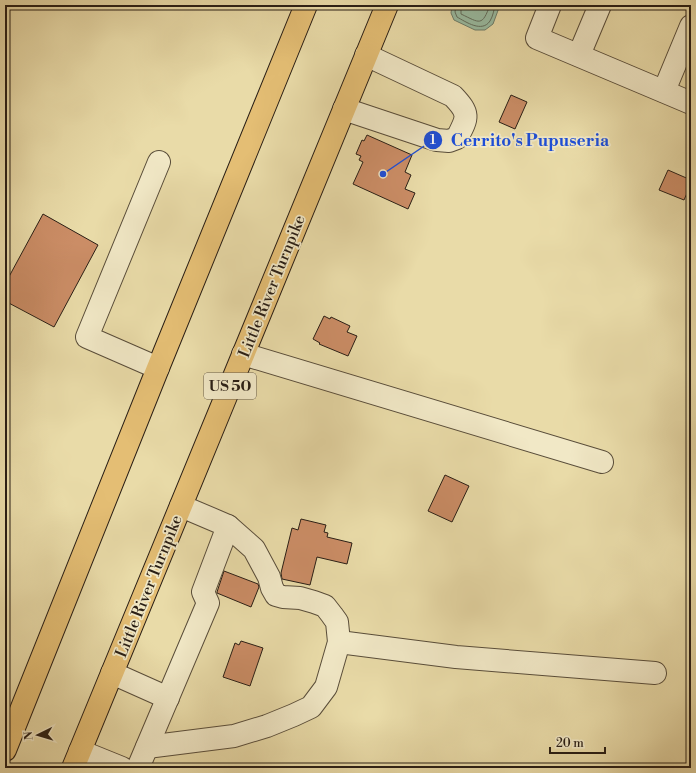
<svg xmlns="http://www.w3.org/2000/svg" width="696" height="773" font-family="'Libre Bodoni',serif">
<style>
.water{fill:#99bca2;stroke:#6c7d6a}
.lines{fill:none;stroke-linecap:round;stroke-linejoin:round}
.shore{stroke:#616d5c;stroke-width:1}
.building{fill:#cb8d66;stroke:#291e15}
.minor-casing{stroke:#594d3a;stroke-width:24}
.highway-casing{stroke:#291e15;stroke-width:24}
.minor{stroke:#f1e8c6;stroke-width:22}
.highway{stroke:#e4be74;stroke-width:22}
.labels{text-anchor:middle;stroke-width:3.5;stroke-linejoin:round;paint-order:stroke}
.shield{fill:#f1e8c6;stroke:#655b4a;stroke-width:1}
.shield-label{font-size:15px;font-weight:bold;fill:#291e15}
.street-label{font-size:16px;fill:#291e15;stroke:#f1e8c6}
.leader{fill:none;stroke:#1d4ed8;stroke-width:1.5}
.callout-dot{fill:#1d4ed8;stroke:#f1e8c6;stroke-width:1.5}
.mark-label{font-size:12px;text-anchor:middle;font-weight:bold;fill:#fff}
.callout-label{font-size:17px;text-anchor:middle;font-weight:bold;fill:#1d4ed8;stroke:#f1e8c6;stroke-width:3.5;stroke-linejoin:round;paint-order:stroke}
</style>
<rect width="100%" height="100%" fill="#e9dba8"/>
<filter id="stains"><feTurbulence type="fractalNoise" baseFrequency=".005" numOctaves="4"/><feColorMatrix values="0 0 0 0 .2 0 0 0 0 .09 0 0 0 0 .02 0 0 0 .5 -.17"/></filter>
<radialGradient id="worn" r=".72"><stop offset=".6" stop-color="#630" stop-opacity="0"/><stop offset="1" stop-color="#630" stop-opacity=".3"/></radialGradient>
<!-- water -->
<path class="water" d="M 452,5 L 500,5 L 493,24 L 485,30 L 475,30 L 454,20 L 451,13 Z"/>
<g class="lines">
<!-- shore -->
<g class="shore">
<path d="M 456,5 L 455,12 L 457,17 C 466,22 482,33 490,21 C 493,16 494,10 495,5"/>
<path d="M 461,5 L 461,14 C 480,23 482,27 490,5"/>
</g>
</g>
<!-- building -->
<g class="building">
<path d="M 511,95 L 527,102 L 515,129 L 499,122 Z"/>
<path d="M 367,135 L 412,155 L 405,172 L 411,175 L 405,189 L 415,193 L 408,209 L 353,184 L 363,162 L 359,160 L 361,156 L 356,154 L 362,140 L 364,141 Z"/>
<path d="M 668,170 L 691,180 L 691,184 L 684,200 L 659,190 Z"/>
<path d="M 43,214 L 98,245 L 54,327 L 5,301 L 5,284 Z"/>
<path d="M 324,316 L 330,319 L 331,317 L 350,326 L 347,332 L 357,336 L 348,356 L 319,344 L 320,343 L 313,339 Z"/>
<path d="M 445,475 L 469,486 L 452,522 L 428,511 Z"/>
<path d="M 301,519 L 326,525 L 324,532 L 328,533 L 327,537 L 352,543 L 347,564 L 317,557 L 310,585 L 282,579 L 281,573 L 292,528 L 298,530 Z"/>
<path d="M 224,571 L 258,584 L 259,587 L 251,607 L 217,593 L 217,592 Z"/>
<path d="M 241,641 L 263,648 L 250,686 L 223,677 L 235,643 L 239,645 Z"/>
</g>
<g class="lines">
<defs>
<g id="minor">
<path d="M 550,5 L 537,38 L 691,103"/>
<path d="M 579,55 L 600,5"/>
<path d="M 664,91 L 691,26"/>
<path d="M 344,109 L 437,140 L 449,141 L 457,138 C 468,117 470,114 453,96 L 366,55"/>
<path d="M 243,354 L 602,462"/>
<path d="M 158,368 L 87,337 L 159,162"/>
<path d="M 339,642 L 456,657 L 655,673"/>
<path d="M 112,673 L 168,698"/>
<path d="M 147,747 L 234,736 L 267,726 L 294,715 L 311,707 L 326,687 L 339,642 L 337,622 L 332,615 L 325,606 L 314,602 L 300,598 L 283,597 L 276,595 L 272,588 L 269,577 L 254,549 L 228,526"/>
<path d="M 80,751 L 122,768"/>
<path d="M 138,768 L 208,603 L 203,592 L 228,526 L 181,506"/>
</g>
<g id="highway">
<path d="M 5,750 L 158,368 L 306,5"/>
<path d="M 73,768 L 387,5"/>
</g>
</defs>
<!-- minor casing -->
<use href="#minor" class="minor-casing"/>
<!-- highway casing -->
<use href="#highway" class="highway-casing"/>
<!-- minor -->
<use href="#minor" class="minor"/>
<!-- highway -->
<use href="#highway" class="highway"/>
</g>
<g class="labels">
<!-- shield labels -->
<rect class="shield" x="204" y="373" width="52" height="26" rx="3"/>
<g class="shield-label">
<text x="230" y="391">US 50</text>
</g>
<!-- street labels -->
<g class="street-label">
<text transform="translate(271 286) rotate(-68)" y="6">Little River Turnpike</text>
<text transform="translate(148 586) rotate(-68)" y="6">Little River Turnpike</text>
</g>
</g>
<!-- callouts -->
<path class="leader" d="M383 174L433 140"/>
<g class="callout-dot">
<circle cx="383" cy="174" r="4"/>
<circle cx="433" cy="140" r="10"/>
</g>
<g class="mark-label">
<text x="433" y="144">1</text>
</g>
<g class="callout-label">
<text x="530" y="146">Cerrito's Pupuseria</text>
</g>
<!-- margin -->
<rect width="696" height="773" fill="none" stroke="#e9dba8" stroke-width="20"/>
<rect x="6" y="6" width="684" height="761" fill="none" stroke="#291e15" stroke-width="2"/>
<rect x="10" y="10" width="676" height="753" fill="none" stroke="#291e15"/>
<!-- north arrow -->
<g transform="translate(38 735) rotate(265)" stroke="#f1e8c6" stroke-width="3" paint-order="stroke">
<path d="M0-3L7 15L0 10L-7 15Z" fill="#291e15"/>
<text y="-6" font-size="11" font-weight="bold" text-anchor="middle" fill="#291e15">N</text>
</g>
<!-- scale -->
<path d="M550 747v6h55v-6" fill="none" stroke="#291e15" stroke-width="2"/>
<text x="556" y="747" font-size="12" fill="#291e15" stroke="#f1e8c6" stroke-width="3" paint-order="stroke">20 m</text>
<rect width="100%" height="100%" filter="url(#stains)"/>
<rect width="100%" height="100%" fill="url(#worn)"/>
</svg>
